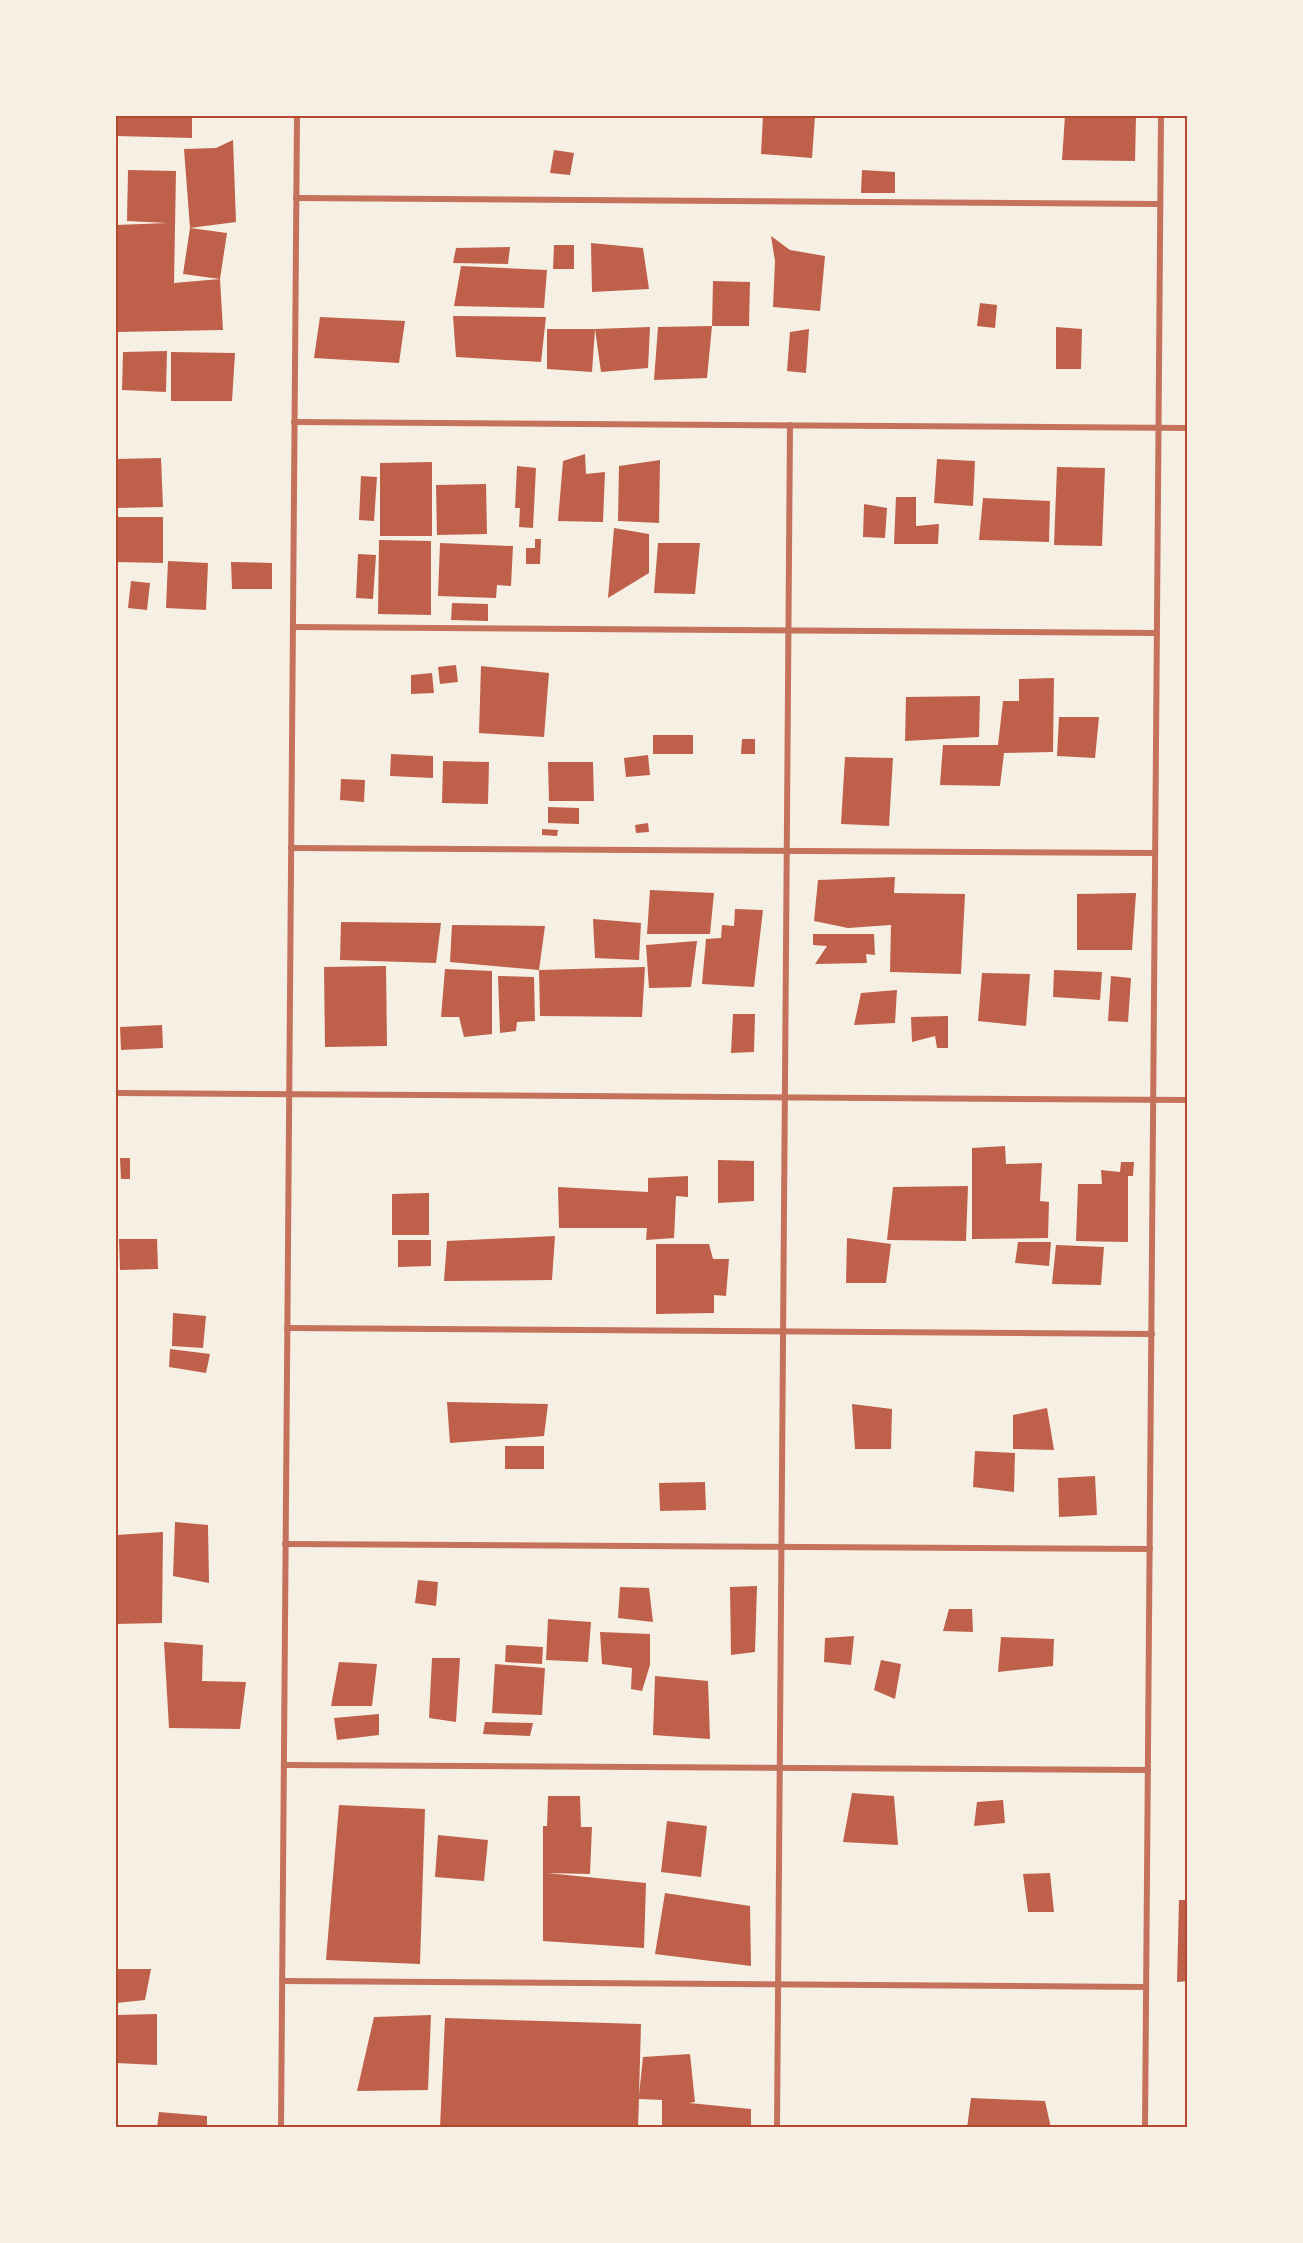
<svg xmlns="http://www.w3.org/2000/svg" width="1303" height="2243" font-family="Spectral,serif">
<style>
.building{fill:#bf614a}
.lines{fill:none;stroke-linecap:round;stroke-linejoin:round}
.minor{stroke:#c5725c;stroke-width:6}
.neatline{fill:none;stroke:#b5482f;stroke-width:2}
</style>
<rect width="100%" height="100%" fill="#f6efe4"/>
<!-- building -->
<g class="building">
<path d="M 116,116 L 192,116 L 192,138 L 116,136 Z"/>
<path d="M 763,116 L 815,116 L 812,158 L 761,154 Z"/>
<path d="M 1065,116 L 1136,117 L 1135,161 L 1062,160 Z"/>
<path d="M 233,140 L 236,222 L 190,228 L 227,233 L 220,279 L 183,274 L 190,228 L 184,149 L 216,148 Z"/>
<path d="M 554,150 L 574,153 L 570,175 L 550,173 Z"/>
<path d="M 128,170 L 176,171 L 174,283 L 220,279 L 223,330 L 116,332 L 116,225 L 167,223 L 127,221 Z"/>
<path d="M 862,170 L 895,172 L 895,193 L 861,193 Z"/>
<path d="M 771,236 L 790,250 L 825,256 L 820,311 L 773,307 L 775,261 Z"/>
<path d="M 591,243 L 643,248 L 649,289 L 592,292 Z"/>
<path d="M 554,245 L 574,245 L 574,269 L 553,269 Z"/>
<path d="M 510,247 L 508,264 L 453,263 L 456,248 Z"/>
<path d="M 461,266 L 547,270 L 544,308 L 454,306 Z"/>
<path d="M 713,281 L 750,282 L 749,326 L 712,326 L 707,378 L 654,380 L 658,327 L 712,326 Z"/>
<path d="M 980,303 L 997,305 L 995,328 L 977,326 Z"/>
<path d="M 453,316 L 546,317 L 541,362 L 456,357 Z"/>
<path d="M 320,317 L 405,321 L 399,363 L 314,358 Z"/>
<path d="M 650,327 L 648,368 L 601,372 L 595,329 Z"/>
<path d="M 1056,327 L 1082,329 L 1081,369 L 1056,369 Z"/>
<path d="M 547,329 L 595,329 L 592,372 L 547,369 Z"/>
<path d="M 809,329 L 806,373 L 787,371 L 790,332 Z"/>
<path d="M 167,351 L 166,392 L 122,390 L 123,352 Z"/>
<path d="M 171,352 L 235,353 L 232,401 L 171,401 Z"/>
<path d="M 585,454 L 586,474 L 605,472 L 603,522 L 558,521 L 563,461 Z"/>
<path d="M 161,458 L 163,507 L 116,508 L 116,459 Z"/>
<path d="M 937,459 L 975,461 L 973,506 L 934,503 Z"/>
<path d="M 660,460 L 659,523 L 618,521 L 619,466 Z"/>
<path d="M 432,462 L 432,536 L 380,536 L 380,463 Z"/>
<path d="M 517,466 L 536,468 L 533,528 L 519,527 L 520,508 L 515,508 Z"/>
<path d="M 1057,467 L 1105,468 L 1102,546 L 1054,545 Z"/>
<path d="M 361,476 L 377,477 L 374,521 L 359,520 Z"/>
<path d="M 486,484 L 487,534 L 437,535 L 436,485 Z"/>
<path d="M 896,497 L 916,497 L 916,526 L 939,524 L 938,544 L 894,544 Z"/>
<path d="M 983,498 L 1050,501 L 1049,542 L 979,540 Z"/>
<path d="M 864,504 L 887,508 L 885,538 L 863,537 Z"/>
<path d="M 116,517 L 163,517 L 163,563 L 116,562 Z"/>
<path d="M 614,528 L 649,534 L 649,573 L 608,598 Z"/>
<path d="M 535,539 L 541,539 L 540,564 L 526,564 L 526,548 L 535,548 Z"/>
<path d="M 379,540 L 431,541 L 431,615 L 378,614 Z"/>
<path d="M 440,543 L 513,546 L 511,586 L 497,585 L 496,598 L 438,596 Z"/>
<path d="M 658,543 L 700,543 L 695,594 L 654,593 Z"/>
<path d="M 358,554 L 376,555 L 373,599 L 356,598 Z"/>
<path d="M 168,561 L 208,563 L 206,610 L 166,608 Z"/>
<path d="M 231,562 L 272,563 L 272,589 L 232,589 Z"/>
<path d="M 131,581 L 150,583 L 147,610 L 128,608 Z"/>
<path d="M 452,603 L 488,604 L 488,621 L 451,620 Z"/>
<path d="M 456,665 L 458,682 L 440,684 L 438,667 Z"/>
<path d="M 481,666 L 549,673 L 544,737 L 479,733 Z"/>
<path d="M 432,673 L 434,693 L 411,694 L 411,675 Z"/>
<path d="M 1054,678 L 1053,752 L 1004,753 L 1000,786 L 940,785 L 943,745 L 998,745 L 1003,701 L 1019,701 L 1019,679 Z"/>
<path d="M 980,696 L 979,737 L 905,741 L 906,697 Z"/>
<path d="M 1059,717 L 1099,717 L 1095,758 L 1057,756 Z"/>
<rect x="653" y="735" width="40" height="19"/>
<path d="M 742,739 L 755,739 L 755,754 L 741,754 Z"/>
<path d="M 391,754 L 433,756 L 433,778 L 390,776 Z"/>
<path d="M 648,755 L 650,775 L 626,777 L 624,758 Z"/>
<path d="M 845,757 L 893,758 L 889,826 L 841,824 Z"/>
<path d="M 443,761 L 489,762 L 488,804 L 442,803 Z"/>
<path d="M 548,762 L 593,762 L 594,801 L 549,801 Z"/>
<path d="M 341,779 L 365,780 L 364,802 L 340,800 Z"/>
<path d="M 548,807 L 579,808 L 579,824 L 548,823 Z"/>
<path d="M 648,823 L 649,832 L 636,833 L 635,825 Z"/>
<path d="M 542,829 L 558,830 L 557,836 L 542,835 Z"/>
<path d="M 895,877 L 894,893 L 965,894 L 961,974 L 890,972 L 891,925 L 848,928 L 814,921 L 818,880 Z"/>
<path d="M 650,890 L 714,893 L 710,934 L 647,934 Z"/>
<path d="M 1136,893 L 1132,950 L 1077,950 L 1077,894 Z"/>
<path d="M 735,909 L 763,910 L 754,987 L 702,984 L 706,939 L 721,938 L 722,925 L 734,926 Z"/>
<path d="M 593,919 L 641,923 L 639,960 L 595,958 Z"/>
<path d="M 341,922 L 441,923 L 436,963 L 340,960 Z"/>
<path d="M 452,925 L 545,926 L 539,970 L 450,962 Z"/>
<path d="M 813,934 L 874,934 L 875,955 L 866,954 L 867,963 L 815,964 L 827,946 L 813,945 Z"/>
<path d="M 697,941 L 691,987 L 649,988 L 646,945 Z"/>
<path d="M 386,966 L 387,1046 L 325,1047 L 324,967 Z"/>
<path d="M 645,967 L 642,1017 L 540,1016 L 539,970 Z"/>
<path d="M 445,969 L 492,971 L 492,1034 L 464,1037 L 459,1017 L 441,1017 Z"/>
<path d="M 1054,970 L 1102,972 L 1100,1000 L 1053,997 Z"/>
<path d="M 982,973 L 1030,974 L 1026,1026 L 978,1021 Z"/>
<path d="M 498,976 L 534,977 L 535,1021 L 517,1022 L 516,1031 L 500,1033 Z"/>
<path d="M 1111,976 L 1131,978 L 1128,1022 L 1108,1021 Z"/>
<path d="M 897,990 L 895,1023 L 854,1025 L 861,993 Z"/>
<path d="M 733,1014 L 755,1014 L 754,1052 L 731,1053 Z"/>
<path d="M 948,1016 L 948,1048 L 937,1048 L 935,1036 L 912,1042 L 911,1017 Z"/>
<path d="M 162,1025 L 163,1048 L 121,1050 L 120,1027 Z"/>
<path d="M 1005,1146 L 1006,1164 L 1042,1163 L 1040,1201 L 1049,1202 L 1048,1238 L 972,1239 L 972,1148 Z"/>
<path d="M 120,1158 L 130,1158 L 130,1179 L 121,1179 Z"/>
<path d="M 718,1160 L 754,1161 L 754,1201 L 718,1203 Z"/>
<path d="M 1121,1162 L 1134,1162 L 1133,1176 L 1128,1176 L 1128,1242 L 1076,1241 L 1078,1184 L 1102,1184 L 1101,1170 L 1120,1172 Z"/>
<path d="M 688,1176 L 688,1197 L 676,1196 L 674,1238 L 646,1240 L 647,1228 L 559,1228 L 558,1187 L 648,1192 L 648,1178 Z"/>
<path d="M 968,1186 L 966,1241 L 887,1240 L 893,1187 Z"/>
<path d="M 429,1193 L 429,1235 L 392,1235 L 392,1194 Z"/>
<rect x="1185" y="1232" width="3" height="38"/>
<path d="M 555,1236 L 552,1280 L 444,1281 L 447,1241 Z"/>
<path d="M 847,1238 L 891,1244 L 886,1283 L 846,1283 Z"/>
<path d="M 119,1239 L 157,1239 L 158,1269 L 120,1270 Z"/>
<path d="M 398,1240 L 431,1240 L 431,1266 L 398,1267 Z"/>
<path d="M 1018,1242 L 1051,1242 L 1049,1266 L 1015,1263 Z"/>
<path d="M 656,1244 L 709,1244 L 713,1259 L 729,1259 L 726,1296 L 714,1295 L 714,1313 L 656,1314 Z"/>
<path d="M 1056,1245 L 1104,1247 L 1101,1285 L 1052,1284 Z"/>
<path d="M 173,1313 L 206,1316 L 203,1348 L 172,1346 Z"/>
<path d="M 170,1349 L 210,1354 L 206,1373 L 169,1367 Z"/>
<path d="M 447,1402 L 548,1404 L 544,1436 L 450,1443 Z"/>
<path d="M 852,1404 L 892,1409 L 891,1449 L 855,1449 Z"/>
<path d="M 1047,1408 L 1054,1450 L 1013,1449 L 1013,1415 Z"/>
<rect x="505" y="1446" width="39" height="23"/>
<path d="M 975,1451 L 1015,1453 L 1014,1492 L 973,1487 Z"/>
<path d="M 1095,1476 L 1097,1515 L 1059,1517 L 1058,1478 Z"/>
<path d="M 705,1482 L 706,1510 L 660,1511 L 659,1483 Z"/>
<path d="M 175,1522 L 208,1525 L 209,1583 L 173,1576 Z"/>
<path d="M 163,1532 L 162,1623 L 116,1624 L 116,1535 Z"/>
<path d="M 418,1580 L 438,1582 L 436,1606 L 415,1603 Z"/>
<path d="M 757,1586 L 755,1652 L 731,1655 L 730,1587 Z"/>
<path d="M 620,1587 L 649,1588 L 653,1622 L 618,1618 Z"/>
<path d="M 949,1609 L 972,1609 L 973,1632 L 943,1631 Z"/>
<path d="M 548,1619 L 591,1622 L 588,1662 L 546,1660 Z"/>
<path d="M 600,1632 L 650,1634 L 650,1665 L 642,1691 L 631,1689 L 632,1668 L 602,1664 Z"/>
<path d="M 854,1636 L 851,1665 L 824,1662 L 825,1638 Z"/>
<path d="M 1001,1637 L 1054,1639 L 1053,1666 L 998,1672 Z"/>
<path d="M 164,1642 L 203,1645 L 202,1681 L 246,1682 L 240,1729 L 169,1728 Z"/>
<path d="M 506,1645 L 543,1647 L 542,1664 L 505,1662 Z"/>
<path d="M 432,1658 L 460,1658 L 456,1722 L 429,1718 Z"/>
<path d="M 881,1660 L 901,1664 L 895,1699 L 874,1690 Z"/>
<path d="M 339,1662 L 377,1664 L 372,1706 L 331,1706 Z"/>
<path d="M 495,1664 L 545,1668 L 542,1715 L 492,1713 Z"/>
<path d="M 655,1676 L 708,1681 L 710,1739 L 653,1735 Z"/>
<path d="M 379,1714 L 379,1735 L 337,1740 L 334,1718 Z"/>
<path d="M 485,1722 L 533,1723 L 530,1736 L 483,1734 Z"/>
<path d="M 852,1793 L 894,1796 L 898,1845 L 843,1842 Z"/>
<path d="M 548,1796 L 580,1796 L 581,1827 L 592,1827 L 590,1874 L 547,1873 L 646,1883 L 644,1948 L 543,1941 L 543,1826 L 547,1826 Z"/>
<path d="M 1003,1800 L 1005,1823 L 974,1826 L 977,1802 Z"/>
<path d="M 339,1805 L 425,1809 L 420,1964 L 326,1960 Z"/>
<path d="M 667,1821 L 707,1826 L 701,1877 L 661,1872 Z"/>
<path d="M 438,1835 L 488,1840 L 484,1881 L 435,1877 Z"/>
<path d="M 1050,1873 L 1054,1912 L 1028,1912 L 1023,1874 Z"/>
<path d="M 665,1893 L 750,1906 L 751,1966 L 655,1954 Z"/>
<path d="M 1179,1900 L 1188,1900 L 1188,1981 L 1177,1982 Z"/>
<path d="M 116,1969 L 151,1969 L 145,2000 L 116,2003 Z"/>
<path d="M 157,2014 L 157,2065 L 116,2063 L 116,2015 Z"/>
<path d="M 431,2015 L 428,2090 L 357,2091 L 374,2017 Z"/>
<path d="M 445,2018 L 641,2024 L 639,2095 L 643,2057 L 690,2054 L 695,2102 L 689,2103 L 751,2109 L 751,2128 L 662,2128 L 662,2100 L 639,2099 L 638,2128 L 440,2128 Z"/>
<path d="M 971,2098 L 1045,2101 L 1051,2128 L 967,2128 Z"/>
<path d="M 159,2112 L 207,2116 L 207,2128 L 157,2128 Z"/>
</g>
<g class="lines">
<!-- minor -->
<g class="minor">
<path d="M 296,198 L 1160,204"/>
<path d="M 294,422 L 1188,428"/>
<path d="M 293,627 L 1157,633"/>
<path d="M 291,848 L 1155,853"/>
<path d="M 116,1093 L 1188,1100"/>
<path d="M 287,1328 L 1152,1334"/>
<path d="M 285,1544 L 1150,1549"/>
<path d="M 284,1765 L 1148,1770"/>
<path d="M 282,1981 L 1146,1987"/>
<path d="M 281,2128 L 297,116"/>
<path d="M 777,2128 L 790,425"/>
<path d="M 1145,2128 L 1161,116"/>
</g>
</g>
<!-- border -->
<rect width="1303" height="2243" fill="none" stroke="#f6efe4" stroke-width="234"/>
<rect x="117" y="117" width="1069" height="2009" class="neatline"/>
</svg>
